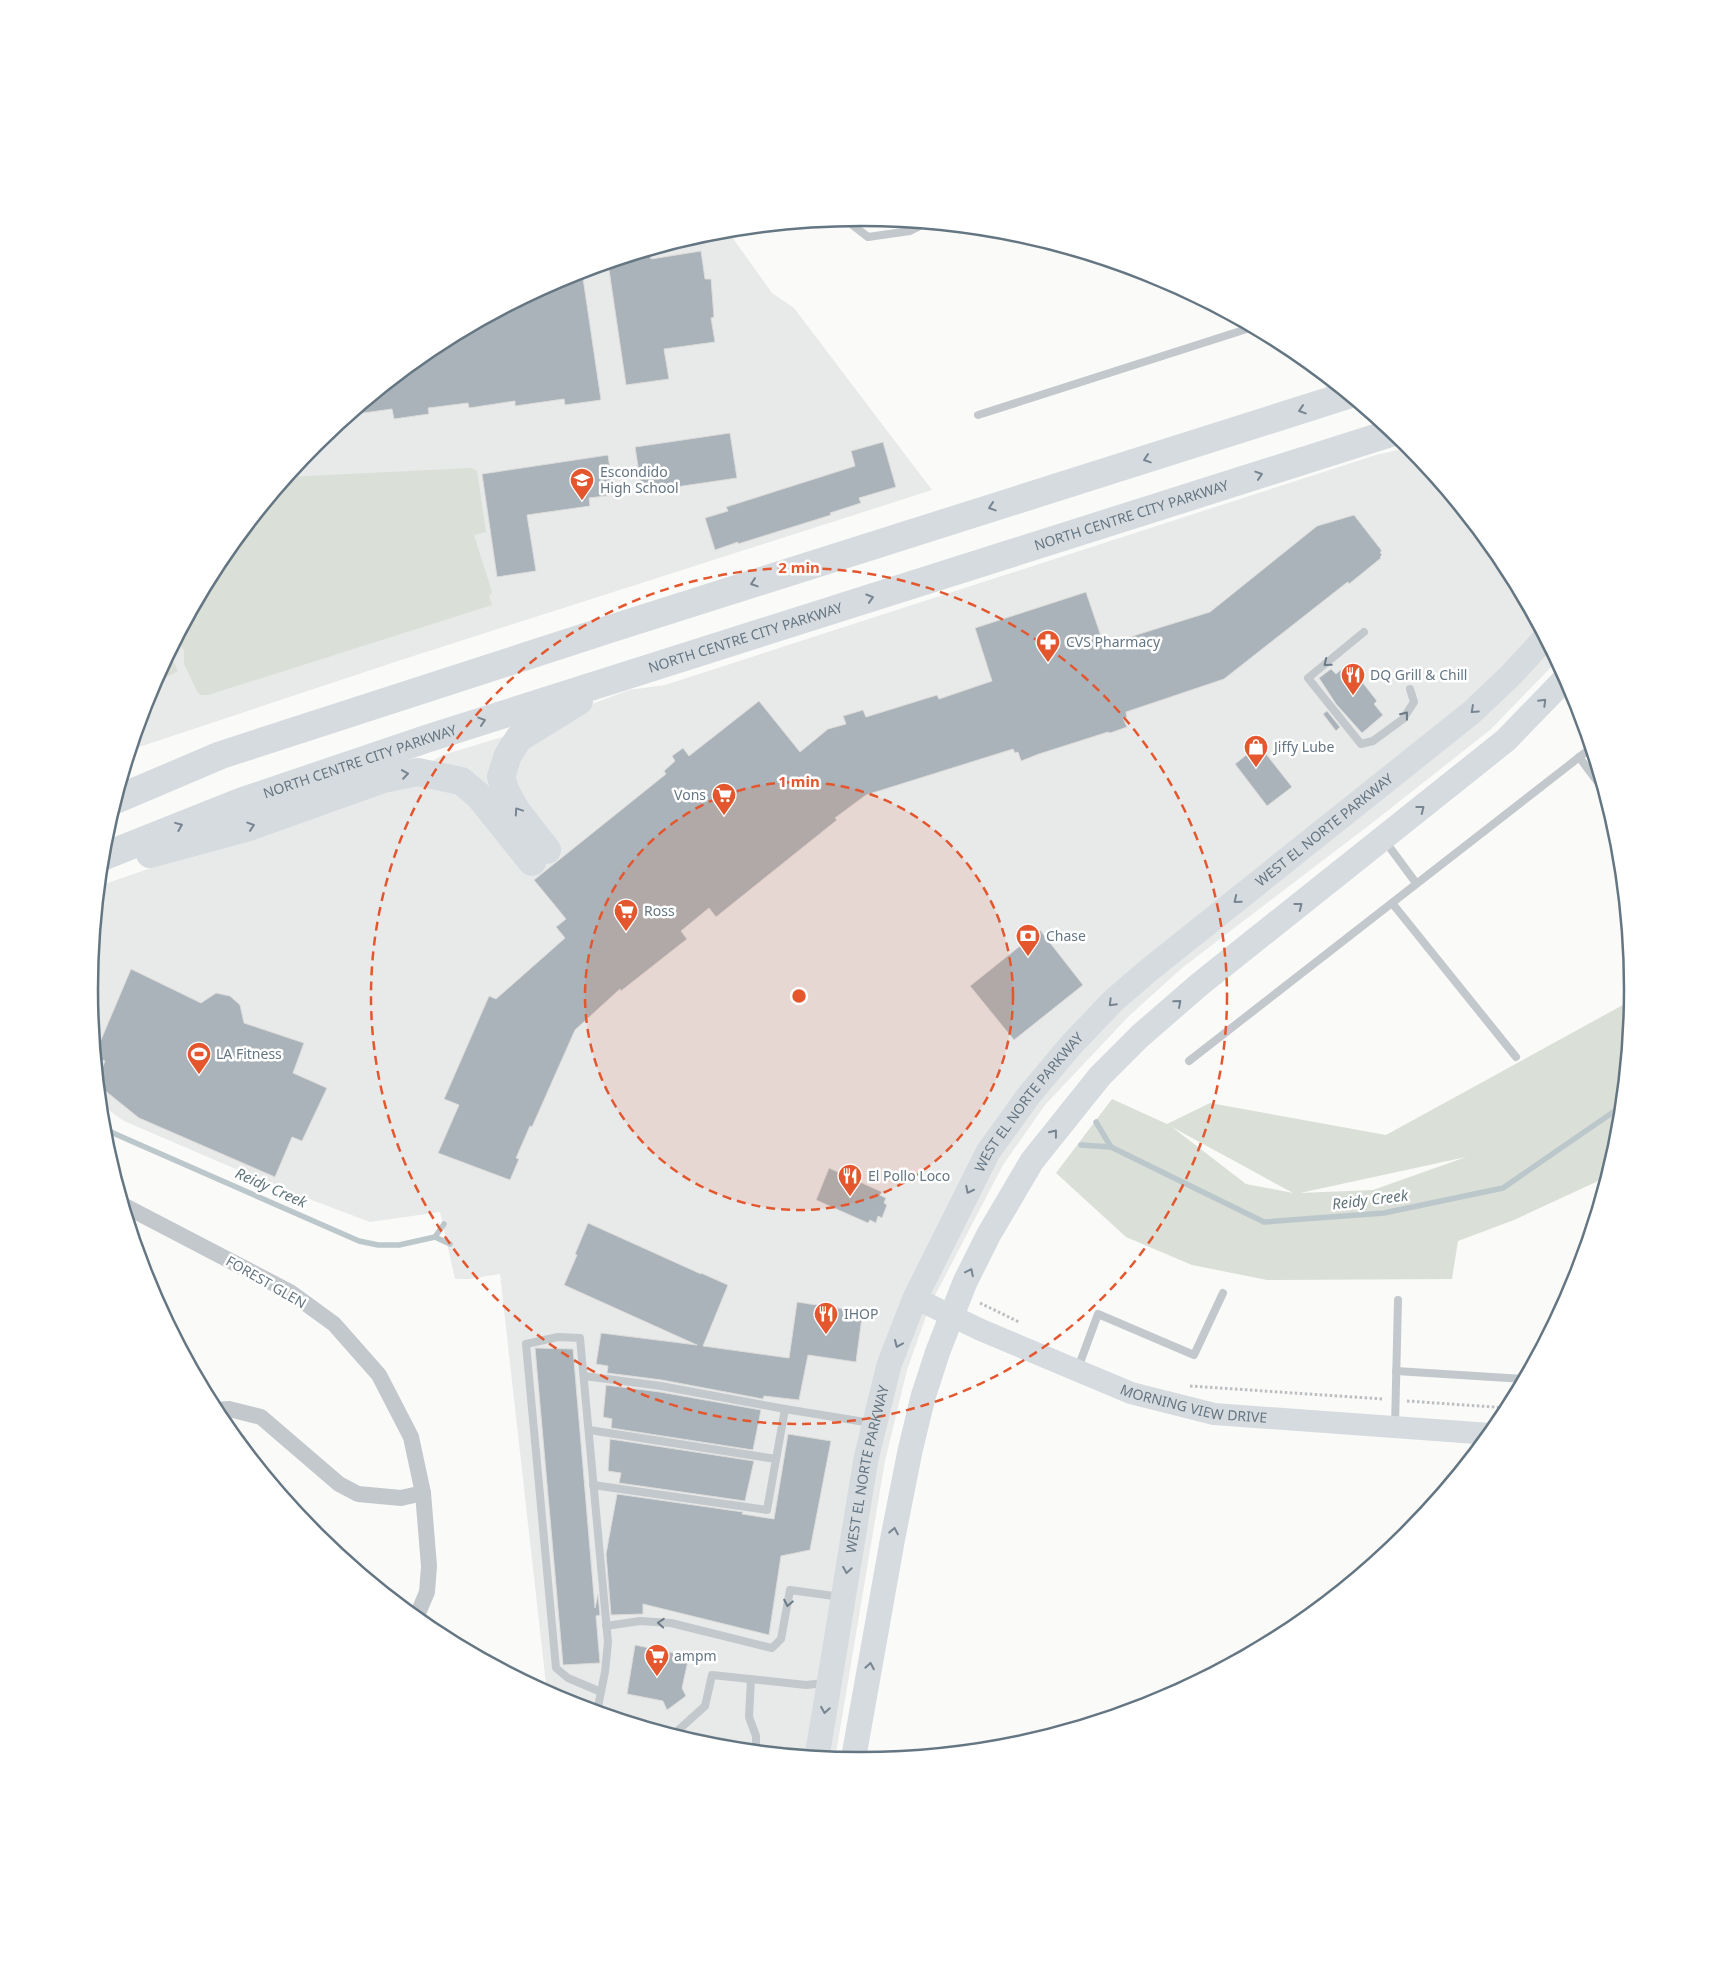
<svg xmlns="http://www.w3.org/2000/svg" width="1722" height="1978" font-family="'Noto Sans',sans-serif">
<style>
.built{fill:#e8e9e9}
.green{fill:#dadfd7;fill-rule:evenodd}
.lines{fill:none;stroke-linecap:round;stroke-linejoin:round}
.stream{stroke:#bbc7cb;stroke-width:5.5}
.building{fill:#aab3b9;stroke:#dcdcda}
.path{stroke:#bbbfc2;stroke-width:3;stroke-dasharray:2.5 2.5;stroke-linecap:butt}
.lane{stroke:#c3c8cc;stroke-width:8}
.street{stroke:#c3c8cc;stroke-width:16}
.secondary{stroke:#d6dbdf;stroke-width:22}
.primary{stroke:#d6dbdf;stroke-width:25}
.highway{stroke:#d6dbdf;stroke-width:28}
.oneway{stroke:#768591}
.oneway2{stroke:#6a7a87}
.ring{fill:none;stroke:#e4572e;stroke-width:2.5;stroke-dasharray:9 6}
.labels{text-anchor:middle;stroke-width:5;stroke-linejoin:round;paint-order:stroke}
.poi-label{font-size:14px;fill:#657683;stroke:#fff;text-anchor:start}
.street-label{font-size:14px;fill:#657683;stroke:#fff}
.water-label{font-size:15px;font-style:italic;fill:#60757c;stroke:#fff}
.rim{fill:none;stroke:#657683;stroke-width:2.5}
.centre{fill:#e4572e;stroke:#fff;stroke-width:2.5}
.ring-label{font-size:15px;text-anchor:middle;font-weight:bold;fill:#e4572e;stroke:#fff;stroke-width:5;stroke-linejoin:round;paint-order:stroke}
</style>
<rect width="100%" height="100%" fill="#fafaf8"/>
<!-- built -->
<g class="built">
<path d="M 727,230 L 772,293 L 794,308 L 932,490 L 401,660 L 130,750 L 148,693 L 219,560 L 315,443 L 432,347 L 566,275 L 711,232 Z"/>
<path d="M 1410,447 L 1503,560 L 1557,661 L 1490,730 L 1372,823 L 1182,968 L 1128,1017 L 1045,1105 L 1003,1165 L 930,1305 L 907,1370 L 885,1461 L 835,1759 L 710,1746 L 565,1702 L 547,1693 L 500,1274 L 469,1279 L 455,1279 L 440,1212 L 370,1222 L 280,1188 L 124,1121 L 100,1104 L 89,989 L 99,886 L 390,785 L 443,755 L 509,735 L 629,690 L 665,685 L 1376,455 Z"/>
</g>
<!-- green -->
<g class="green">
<path d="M 471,468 L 477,471 L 486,532 L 474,535 L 492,592 L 489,596 L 492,605 L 208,695 L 201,695 L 198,693 L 184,664 L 184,651 L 177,639 L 219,560 L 287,477 Z"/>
<path d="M 169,652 L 178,671 L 153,684 Z"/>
<path d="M 1632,1000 L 1618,1140 L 1609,1171 L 1596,1182 L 1514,1220 L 1458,1241 L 1452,1279 L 1267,1280 L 1192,1265 L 1126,1237 L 1056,1173 L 1112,1099 L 1167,1124 L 1210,1103 L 1386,1135 ZM 1172,1127 L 1293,1193 L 1246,1184 ZM 1466,1157 L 1373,1190 L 1300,1193 Z"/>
</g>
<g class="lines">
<!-- stream -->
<g class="stream">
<path d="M 1096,1122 L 1111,1147"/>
<path d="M 102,1127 L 113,1133 L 359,1241 L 378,1245 L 399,1245 L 435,1237 L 450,1244"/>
<path d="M 1081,1145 L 1111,1147 L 1264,1222 L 1384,1213 L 1503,1188 L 1622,1106"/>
<path d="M 435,1237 L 444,1224"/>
</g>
</g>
<!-- building -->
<g class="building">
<path d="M 650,250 L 651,259 L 701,251 L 705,279 L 711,279 L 714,317 L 711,318 L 715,342 L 664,349 L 669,379 L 626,385 L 608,263 Z"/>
<path d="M 583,278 L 601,400 L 565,405 L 564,399 L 515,406 L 515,401 L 469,408 L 468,403 L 428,408 L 429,414 L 394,419 L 392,409 L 349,415 L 432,347 L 554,282 Z"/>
<path d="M 730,433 L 737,478 L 642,492 L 635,447 Z"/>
<path d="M 883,442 L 896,487 L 859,498 L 861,503 L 830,513 L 831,515 L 738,544 L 738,542 L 715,550 L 705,518 L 728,511 L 726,507 L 855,466 L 851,451 Z"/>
<path d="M 608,455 L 614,495 L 589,498 L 590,506 L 527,515 L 536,571 L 497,577 L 482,474 Z"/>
<path d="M 1354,515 L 1382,551 L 1380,552 L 1382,555 L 1380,557 L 1381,558 L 1349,584 L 1348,582 L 1345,584 L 1224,679 L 1126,712 L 1127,717 L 1123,718 L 1127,727 L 1110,733 L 1108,732 L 1039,754 L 1021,761 L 1018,752 L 1015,753 L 1013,749 L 866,795 L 835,818 L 837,820 L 716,917 L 709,908 L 681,931 L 687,939 L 621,991 L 620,989 L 575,1030 L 532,1127 L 530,1126 L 516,1158 L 519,1159 L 510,1180 L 438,1153 L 459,1105 L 444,1099 L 489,996 L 496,999 L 565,938 L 556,927 L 566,919 L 534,880 L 666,774 L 664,771 L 675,761 L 672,756 L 683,748 L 689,756 L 759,701 L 800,752 L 828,729 L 846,724 L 843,716 L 863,710 L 866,717 L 937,695 L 939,699 L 992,681 L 975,628 L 1086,592 L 1104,645 L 1210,612 L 1317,526 Z"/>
<path d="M 1348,664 L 1377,701 L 1374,704 L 1383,715 L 1362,733 L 1336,704 L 1319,678 L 1331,669 L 1336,674 Z"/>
<path d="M 1327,711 L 1340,727 L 1336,731 L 1323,714 Z"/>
<path d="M 1259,745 L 1292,787 L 1267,806 L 1235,764 Z"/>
<path d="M 1040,930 L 1083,985 L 1014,1040 L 970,986 Z"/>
<path d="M 131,969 L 201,1003 L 216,993 L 230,996 L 240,1005 L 244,1023 L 304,1043 L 293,1073 L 327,1088 L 302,1141 L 292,1137 L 275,1177 L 139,1118 L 98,1085 L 98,1078 L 105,1061 L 95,1057 L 95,1054 Z"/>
<path d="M 829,1168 L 882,1192 L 880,1195 L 886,1198 L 884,1203 L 887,1205 L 882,1218 L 878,1216 L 876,1223 L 870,1220 L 868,1223 L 816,1200 Z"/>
<path d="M 588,1223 L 701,1274 L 701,1273 L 728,1285 L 703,1346 L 789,1358 L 797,1302 L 844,1309 L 843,1314 L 862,1317 L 856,1362 L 808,1355 L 799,1400 L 764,1396 L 763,1399 L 662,1380 L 607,1373 L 608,1366 L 596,1364 L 601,1333 L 697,1345 L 564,1285 L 577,1255 L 575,1254 Z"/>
<path d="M 535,1348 L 573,1349 L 595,1608 L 598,1594 L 600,1615 L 596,1616 L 600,1663 L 563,1665 Z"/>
<path d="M 606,1385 L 660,1392 L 761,1410 L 753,1450 L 611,1428 L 612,1419 L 603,1417 Z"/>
<path d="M 788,1434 L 831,1441 L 810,1550 L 781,1556 L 769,1635 L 643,1604 L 643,1614 L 611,1615 L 606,1554 L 617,1494 L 743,1512 L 742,1514 L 774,1519 Z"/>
<path d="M 610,1439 L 754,1461 L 745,1501 L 619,1483 L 621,1473 L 608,1471 Z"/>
<path d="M 635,1645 L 689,1656 L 682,1688 L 686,1696 L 667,1710 L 663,1701 L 627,1694 Z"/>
</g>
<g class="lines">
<!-- path -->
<g class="path">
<path d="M 980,1303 L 1019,1322"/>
<path d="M 1190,1386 L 1383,1399"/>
<path d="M 1407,1401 L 1508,1408"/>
</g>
<!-- lane -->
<g class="lane">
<path d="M 847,218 L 850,223 L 868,237 L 910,231 L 926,223"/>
<path d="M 978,415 L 1253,327"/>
<path d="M 1364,632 L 1308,678 L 1361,744 L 1373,741 L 1403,719 L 1414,702 L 1410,689"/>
<path d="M 1579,757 L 1603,789"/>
<path d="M 1385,841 L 1416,883"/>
<path d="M 1392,903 L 1516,1057"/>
<path d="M 1189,1061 L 1591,748"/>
<path d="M 1078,1368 L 1098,1314 L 1194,1355 L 1223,1293"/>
<path d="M 1396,1371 L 1524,1379"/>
<path d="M 584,1376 L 661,1386 L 785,1409"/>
<path d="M 1395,1426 L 1398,1300"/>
<path d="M 589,1430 L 776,1459"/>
<path d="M 593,1485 L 767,1510 L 785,1409 L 871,1423"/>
<path d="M 606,1626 L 640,1621 L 671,1623 L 772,1648 L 781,1639 L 790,1590 L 841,1597"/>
<path d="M 751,1679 L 749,1717 L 756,1736 L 756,1751"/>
<path d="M 597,1712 L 605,1672 L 608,1642 L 580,1338 L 558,1337 L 526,1344 L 556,1668 L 568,1678 L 601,1692"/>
<path d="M 673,1735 L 705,1706 L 712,1675 L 806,1685 L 825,1683"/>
<path d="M 1011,1747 L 1011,1742 L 1028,1741"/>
</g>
<!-- street -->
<g class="street">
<path d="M 123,1205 L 290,1292 L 334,1324 L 379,1375 L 411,1437 L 423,1493 L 429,1566 L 427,1592 L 416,1618"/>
<path d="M 215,1410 L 229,1409 L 261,1417 L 339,1484 L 358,1494 L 401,1498 L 423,1493"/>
</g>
<!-- secondary -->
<path class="secondary" id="s1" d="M 915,1298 L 981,1330 L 1131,1393 L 1214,1414 L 1490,1434"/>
<!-- primary -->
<g class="primary">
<path id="s2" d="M 817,1757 L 866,1459 L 889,1365 L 915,1298 L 988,1152 L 1029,1095 L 1071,1045 L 1114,1000 L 1149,970 L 1472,712 L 1511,675 L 1545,638"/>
<path d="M 853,1761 L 892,1542 L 910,1451 L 923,1397 L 938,1351 L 965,1282 L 989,1234 L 1032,1161 L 1100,1076 L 1140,1036 L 1200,984 L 1506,740 L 1566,678"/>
</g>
<!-- highway -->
<g class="highway">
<path d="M 115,800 L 221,755 L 613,628 L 1348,395"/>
<path d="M 547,850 L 516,810 L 506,792 L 501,777 L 508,755 L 519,738 L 579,701"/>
<path d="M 150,854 L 249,827 L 383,779 L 418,772 L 461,781 L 479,796 L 532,862"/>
<path id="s3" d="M 102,857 L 240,802 L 429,738 L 1394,432"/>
</g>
</g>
<!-- one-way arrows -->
<defs><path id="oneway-chevron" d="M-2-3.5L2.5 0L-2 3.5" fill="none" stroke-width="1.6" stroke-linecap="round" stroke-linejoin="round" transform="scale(1.25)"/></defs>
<g class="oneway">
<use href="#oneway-chevron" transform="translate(1302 410) rotate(162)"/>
<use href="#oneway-chevron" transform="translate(1147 459) rotate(162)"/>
<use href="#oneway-chevron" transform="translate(1259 475) rotate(-18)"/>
<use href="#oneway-chevron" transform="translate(992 507) rotate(162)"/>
<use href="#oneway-chevron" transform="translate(754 583) rotate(162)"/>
<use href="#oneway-chevron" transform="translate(870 598) rotate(-17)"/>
<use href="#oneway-chevron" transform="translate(1543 702) rotate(-45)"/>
<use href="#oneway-chevron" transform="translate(1474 710) rotate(138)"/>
<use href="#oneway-chevron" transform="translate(482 721) rotate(-18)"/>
<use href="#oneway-chevron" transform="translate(405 774) rotate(-8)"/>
<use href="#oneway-chevron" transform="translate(1421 809) rotate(-38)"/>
<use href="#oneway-chevron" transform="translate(518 811) rotate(-124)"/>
<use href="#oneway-chevron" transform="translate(179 826) rotate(-22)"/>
<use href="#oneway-chevron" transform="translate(251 826) rotate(-18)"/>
<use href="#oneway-chevron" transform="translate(1237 900) rotate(141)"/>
<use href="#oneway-chevron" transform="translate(1299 906) rotate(-38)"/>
<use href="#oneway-chevron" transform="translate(1112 1003) rotate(135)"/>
<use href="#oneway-chevron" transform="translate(1178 1003) rotate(-41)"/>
<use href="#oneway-chevron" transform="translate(1054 1133) rotate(-52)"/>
<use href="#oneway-chevron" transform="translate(969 1190) rotate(117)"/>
<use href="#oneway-chevron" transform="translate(970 1272) rotate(-64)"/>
<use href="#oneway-chevron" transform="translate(898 1344) rotate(113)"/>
<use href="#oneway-chevron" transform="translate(894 1531) rotate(-79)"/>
<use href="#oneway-chevron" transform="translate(847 1570) rotate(99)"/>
<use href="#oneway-chevron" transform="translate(870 1666) rotate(-80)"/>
<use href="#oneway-chevron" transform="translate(825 1710) rotate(99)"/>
</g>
<g class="oneway2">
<use href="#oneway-chevron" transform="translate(1327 663) rotate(141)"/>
<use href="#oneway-chevron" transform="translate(1405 715) rotate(-52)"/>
<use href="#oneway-chevron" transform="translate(788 1603) rotate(101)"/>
<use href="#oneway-chevron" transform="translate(661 1623) rotate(-176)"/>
</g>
<!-- distance rings -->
<circle cx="799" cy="996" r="214" fill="#e4572e" fill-opacity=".12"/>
<g class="ring">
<circle cx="799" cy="996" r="214"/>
<circle cx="799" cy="996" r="428"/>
</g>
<!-- icons -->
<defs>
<symbol id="school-pin" viewBox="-11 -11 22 30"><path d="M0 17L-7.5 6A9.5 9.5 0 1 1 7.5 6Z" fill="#e4572e" stroke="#fff"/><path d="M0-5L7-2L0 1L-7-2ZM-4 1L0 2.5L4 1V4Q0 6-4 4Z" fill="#fff"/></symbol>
<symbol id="pharmacy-pin" viewBox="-11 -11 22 30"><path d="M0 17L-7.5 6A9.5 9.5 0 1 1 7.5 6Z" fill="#e4572e" stroke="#fff"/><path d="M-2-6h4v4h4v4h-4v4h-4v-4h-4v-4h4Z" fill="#fff"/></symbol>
<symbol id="restaurant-pin" viewBox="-11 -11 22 30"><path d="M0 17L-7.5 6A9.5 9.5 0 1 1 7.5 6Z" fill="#e4572e" stroke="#fff"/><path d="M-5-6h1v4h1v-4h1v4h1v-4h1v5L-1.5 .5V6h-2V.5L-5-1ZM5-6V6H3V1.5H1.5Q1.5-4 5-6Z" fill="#fff"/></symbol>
<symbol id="shop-pin" viewBox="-11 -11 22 30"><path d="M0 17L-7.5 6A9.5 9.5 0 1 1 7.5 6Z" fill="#e4572e" stroke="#fff"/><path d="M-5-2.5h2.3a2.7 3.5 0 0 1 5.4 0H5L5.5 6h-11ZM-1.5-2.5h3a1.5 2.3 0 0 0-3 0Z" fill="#fff"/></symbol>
<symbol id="supermarket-pin" viewBox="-11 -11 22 30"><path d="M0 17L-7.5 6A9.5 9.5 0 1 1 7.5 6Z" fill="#e4572e" stroke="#fff"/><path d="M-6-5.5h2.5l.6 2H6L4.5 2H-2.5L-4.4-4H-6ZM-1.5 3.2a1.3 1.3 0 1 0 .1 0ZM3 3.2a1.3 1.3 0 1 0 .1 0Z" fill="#fff"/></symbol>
<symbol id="bank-pin" viewBox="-11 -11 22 30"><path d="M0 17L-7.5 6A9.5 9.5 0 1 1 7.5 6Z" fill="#e4572e" stroke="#fff"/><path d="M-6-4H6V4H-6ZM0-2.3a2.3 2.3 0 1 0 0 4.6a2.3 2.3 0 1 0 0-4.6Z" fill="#fff"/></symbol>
<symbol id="stadium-pin" viewBox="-11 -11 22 30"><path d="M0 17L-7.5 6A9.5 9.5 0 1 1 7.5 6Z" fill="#e4572e" stroke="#fff"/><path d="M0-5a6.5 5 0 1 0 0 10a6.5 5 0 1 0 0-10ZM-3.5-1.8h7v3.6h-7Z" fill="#fff"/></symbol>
</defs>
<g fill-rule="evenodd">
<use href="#school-pin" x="568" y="466" width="28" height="38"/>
<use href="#pharmacy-pin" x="1034" y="628" width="28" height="38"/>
<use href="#restaurant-pin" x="1339" y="661" width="28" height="38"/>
<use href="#shop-pin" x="1242" y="733" width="28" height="38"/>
<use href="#supermarket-pin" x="710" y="781" width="28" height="38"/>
<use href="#supermarket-pin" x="612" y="897" width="28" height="38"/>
<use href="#bank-pin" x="1014" y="922" width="28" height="38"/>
<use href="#stadium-pin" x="185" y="1040" width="28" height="38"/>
<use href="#restaurant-pin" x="836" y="1162" width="28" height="38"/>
<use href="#restaurant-pin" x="812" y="1300" width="28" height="38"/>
<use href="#supermarket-pin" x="643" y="1642" width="28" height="38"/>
</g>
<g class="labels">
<!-- poi labels -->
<g class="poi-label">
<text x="600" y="477">Escondido<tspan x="600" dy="16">High School</tspan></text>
<text x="1066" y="647">CVS Pharmacy</text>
<text x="1370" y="680">DQ Grill &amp; Chill</text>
<text x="1274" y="752">Jiffy Lube</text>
<text x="706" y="800" text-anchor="end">Vons</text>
<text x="644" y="916">Ross</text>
<text x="1046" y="941">Chase</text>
<text x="216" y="1059">LA Fitness</text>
<text x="868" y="1181">El Pollo Loco</text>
<text x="844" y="1319">IHOP</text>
<text x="674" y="1661">ampm</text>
</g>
<!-- street labels -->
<g class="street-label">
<text dy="5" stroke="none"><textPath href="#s3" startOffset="1085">NORTH CENTRE CITY PARKWAY</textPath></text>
<text dy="5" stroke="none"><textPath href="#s3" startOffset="680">NORTH CENTRE CITY PARKWAY</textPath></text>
<text dy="5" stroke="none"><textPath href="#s3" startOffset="275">NORTH CENTRE CITY PARKWAY</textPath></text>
<text dy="5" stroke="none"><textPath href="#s2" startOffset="1102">WEST EL NORTE PARKWAY</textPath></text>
<text dy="5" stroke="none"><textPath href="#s2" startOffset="698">WEST EL NORTE PARKWAY</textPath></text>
<text transform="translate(266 1282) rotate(30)" y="5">FOREST GLEN</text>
<text dy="5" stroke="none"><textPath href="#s1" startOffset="300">MORNING VIEW DRIVE</textPath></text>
<text dy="5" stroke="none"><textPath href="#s2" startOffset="292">WEST EL NORTE PARKWAY</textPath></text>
</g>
<!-- water labels -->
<g class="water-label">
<text transform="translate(271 1188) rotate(24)" y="5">Reidy Creek</text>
<text transform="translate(1370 1200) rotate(-7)" y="5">Reidy Creek</text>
</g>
</g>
<!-- crop -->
<path d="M0 0H1722V1978H0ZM98 989a763 763 0 1 1 1526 0a763 763 0 1 1-1526 0Z" fill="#fff" fill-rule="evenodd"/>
<path class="rim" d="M98 989a763 763 0 1 1 1526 0a763 763 0 1 1-1526 0Z"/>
<circle cx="799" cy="996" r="8" class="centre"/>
<g class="ring-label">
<text x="799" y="573">2 min</text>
<text x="799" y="787">1 min</text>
</g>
</svg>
